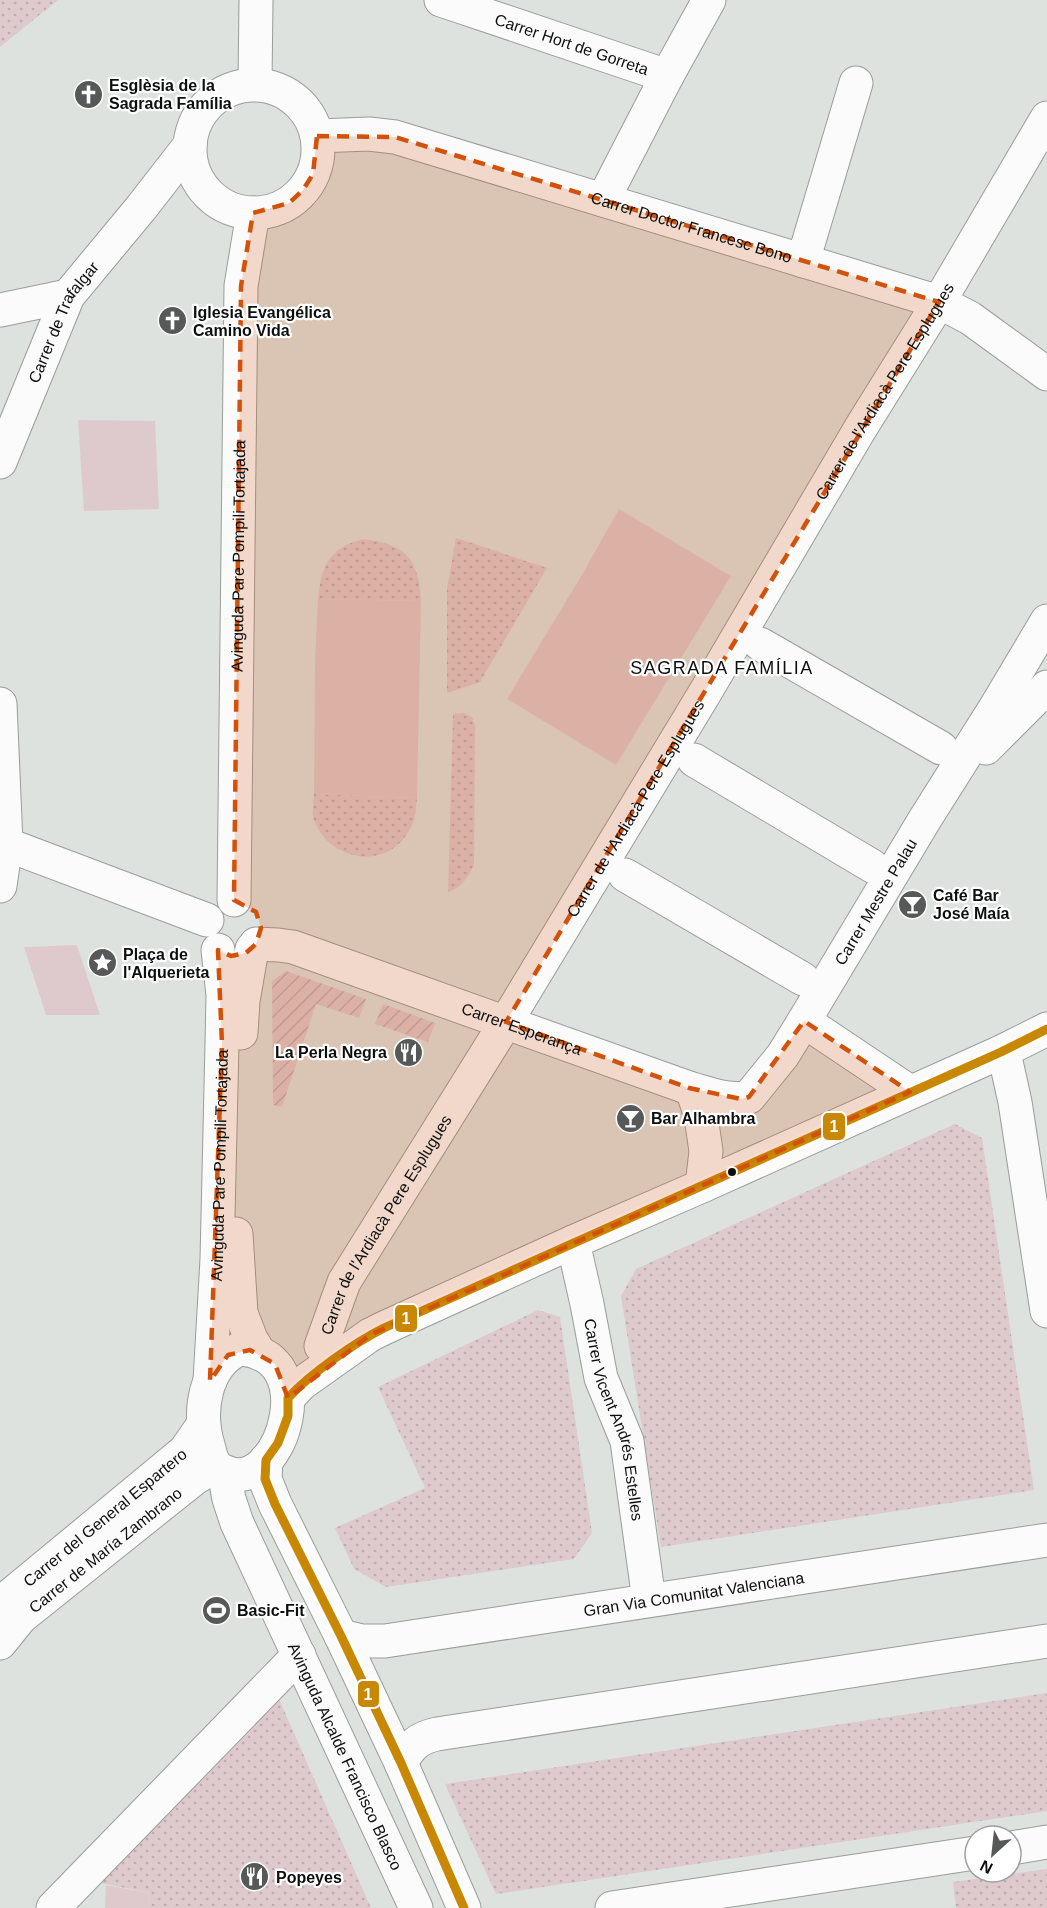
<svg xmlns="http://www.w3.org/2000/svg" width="1047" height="1908" font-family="Arial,sans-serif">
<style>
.grass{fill:url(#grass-dots)}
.park{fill:#decacd}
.garden{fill:url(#garden-furrows)}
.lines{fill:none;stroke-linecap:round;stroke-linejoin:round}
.minor-casing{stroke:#999d9b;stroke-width:35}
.minor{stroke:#fafbfa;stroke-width:33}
.bus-1-casing{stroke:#fff;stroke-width:14}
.bus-1{stroke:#c88803;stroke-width:9}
.marked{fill:#d2520c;fill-opacity:0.2;stroke:#d2520c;stroke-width:4.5;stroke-dasharray:12 8;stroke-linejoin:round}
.bus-dot{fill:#0d0f0e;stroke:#fff;stroke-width:2}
.labels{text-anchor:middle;stroke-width:4.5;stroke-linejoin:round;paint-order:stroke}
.street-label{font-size:16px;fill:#0d0f0e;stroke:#fff}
.poi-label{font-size:16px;font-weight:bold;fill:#0d0f0e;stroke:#fff;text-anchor:start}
.neighbourhood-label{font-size:18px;letter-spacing:1.5px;fill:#0d0f0e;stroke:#fff}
.line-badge{stroke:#fff;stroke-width:2}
.badge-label{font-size:16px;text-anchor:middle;font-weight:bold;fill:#fff}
</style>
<defs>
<pattern id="grass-dots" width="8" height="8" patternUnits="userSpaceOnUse" patternTransform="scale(1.5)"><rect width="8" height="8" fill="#decacd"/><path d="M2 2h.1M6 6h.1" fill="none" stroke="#bdacaf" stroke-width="1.8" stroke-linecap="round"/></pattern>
<pattern id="garden-furrows" width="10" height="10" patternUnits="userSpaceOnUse" patternTransform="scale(1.5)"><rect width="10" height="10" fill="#decacd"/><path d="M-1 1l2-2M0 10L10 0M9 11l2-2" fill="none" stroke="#bdacaf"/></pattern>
</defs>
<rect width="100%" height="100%" fill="#dde2df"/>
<!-- grass -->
<g class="grass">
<path d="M 0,0 L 58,0 L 0,47 Z"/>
<path d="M 456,538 L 547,568 L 480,682 L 447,693 L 447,589 Z"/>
<path d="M 364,539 C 406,544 419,560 421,601 L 318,599 C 321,565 330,547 364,539 Z"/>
<path d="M 464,713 L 472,717 L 475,726 L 474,865 C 468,877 462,888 448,892 L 453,714 Z"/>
<path d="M 314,794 L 417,798 C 416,807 416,817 412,825 C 397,859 359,866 331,844 C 323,838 316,827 313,817 C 312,810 314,801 314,794 Z"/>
<path d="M 955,1124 L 982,1138 L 1034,1490 L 661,1547 L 621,1296 L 636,1269 Z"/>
<path d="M 538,1310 L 560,1317 L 592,1533 L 574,1559 L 386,1587 L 354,1569 L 335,1528 L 425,1488 L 378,1387 Z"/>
<path d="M 275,1690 L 371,1908 L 149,1908 L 150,1893 L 82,1879 Z"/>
<path d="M 1047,1693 L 1047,1811 L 496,1894 L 445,1784 Z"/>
<path d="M 1047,1869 L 1047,1908 L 956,1908 L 953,1882 Z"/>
</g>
<!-- park -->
<g class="park">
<path d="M 78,420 L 155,421 L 159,509 L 84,511 Z"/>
<path d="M 619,509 L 731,576 L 616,765 L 507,699 L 583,573 Z"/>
<path d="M 318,599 L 421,601 L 417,798 L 314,794 L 315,662 Z"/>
<path d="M 77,945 L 100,1015 L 46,1015 L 24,947 Z"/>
<path d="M 106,1885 L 150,1893 L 149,1908 L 105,1908 Z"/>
</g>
<!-- garden -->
<g class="garden">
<path d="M 286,971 L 366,999 L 359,1018 L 316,1004 L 282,1107 L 273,1105 L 272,981 Z"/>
<path d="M 383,1004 L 435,1023 L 428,1042 L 375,1024 Z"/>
</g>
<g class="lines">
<defs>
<g id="minor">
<path id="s1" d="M 441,0 L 667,76"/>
<path d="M 255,84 L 256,0"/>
<circle cx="254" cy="149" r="64"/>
<path id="s2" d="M 317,136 L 369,134 L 395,137 L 939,302 L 970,318 L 1047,374"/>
<path d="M 603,200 L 667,76 L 709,0"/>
<path d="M 803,261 L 856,83"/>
<path d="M 0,310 L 68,296"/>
<path id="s3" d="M 0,462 L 68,296 L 141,208 L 190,145"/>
<path d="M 760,644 L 941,748"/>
<path d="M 0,704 L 6,843 L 0,886"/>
<path d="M 986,748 L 1047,687"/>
<path d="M 694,760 L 872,866"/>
<path d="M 0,842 L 207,920"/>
<path d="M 625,875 L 803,979"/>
<path id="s4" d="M 234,900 L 241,286 L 253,213"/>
<path id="s5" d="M 256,944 L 278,945 L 293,947 L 692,1089 C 710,1094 731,1102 749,1097 L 783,1055 L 804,1021 L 925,819 L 997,705 L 1047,621"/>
<path d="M 804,1021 L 910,1092"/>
<path d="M 241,1033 L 243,1001 L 252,949"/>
<path d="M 1001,1052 L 1007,1066 L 1015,1102 L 1047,1311"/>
<path d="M 692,1089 L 701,1117 L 706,1151 L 702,1186"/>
<path d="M 236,1234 L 241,1313 L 251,1339 L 260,1354"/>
<path id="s6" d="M 573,1242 L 587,1304 L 601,1378 L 627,1441 L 649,1600"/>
<path id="s7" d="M 321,1346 L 344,1282 L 506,1022 L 706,691 L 860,429 L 939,302 L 1047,118"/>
<path d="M 239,1349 C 323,1353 283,1486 232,1474 C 227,1472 220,1471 216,1466 C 211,1460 210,1452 208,1445 C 198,1412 204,1366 239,1349 Z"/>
<path id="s8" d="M 210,1381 L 217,1259 L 222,1044 L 223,995 L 218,950"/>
<path d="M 288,1398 L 301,1384 L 370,1335 L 384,1328 L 573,1242 L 702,1186 L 1001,1052 L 1047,1029"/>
<path d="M 266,1460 L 265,1479 L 275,1504 L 341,1636 L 401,1763 L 464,1908"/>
<path id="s9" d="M 224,1472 L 229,1499 L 237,1523 L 416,1908"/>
<path id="s10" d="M 0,1604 L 185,1451 L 203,1425"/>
<path id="s11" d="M 341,1636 L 362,1641 L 385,1641 L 1047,1540"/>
<path id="s12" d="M 0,1643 L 21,1617 L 195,1478 L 205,1472 L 217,1468"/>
<path d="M 401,1763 C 410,1746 418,1738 437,1734 L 1047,1641"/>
<path d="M 1011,1848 L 1047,1842"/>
<path d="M 53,1908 L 299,1655"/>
<path d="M 612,1908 L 975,1853"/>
</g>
</defs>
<!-- minor casing -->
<use href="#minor" class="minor-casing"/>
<!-- minor -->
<use href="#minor" class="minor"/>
<defs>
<path id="bus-1" d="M 464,1908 L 401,1763 L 341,1636 L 275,1504 L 265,1479 L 266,1460 L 278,1443 L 288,1416 L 288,1398 C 310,1374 354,1343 384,1328 L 1001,1052 L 1047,1029"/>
</defs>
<!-- bus-1 casing -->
<use href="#bus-1" class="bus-1-casing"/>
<!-- bus-1 -->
<use href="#bus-1" class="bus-1"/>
</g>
<!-- marked area -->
<path class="marked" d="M 317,136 L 395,137 L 939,302 L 506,1022 L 689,1088 L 741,1099 L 749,1097 L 804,1021 L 910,1092 L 370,1335 L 288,1398 L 275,1364 L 250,1350 L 228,1355 L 210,1381 L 222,1044 L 218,950 L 231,956 L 246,953 L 256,944 L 261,928 L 256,912 L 234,900 L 241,286 L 253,213 L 289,203 L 303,190 L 313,174 Z"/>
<!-- icons -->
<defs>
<symbol id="church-disc" viewBox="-11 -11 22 22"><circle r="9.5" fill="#565957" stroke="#fff"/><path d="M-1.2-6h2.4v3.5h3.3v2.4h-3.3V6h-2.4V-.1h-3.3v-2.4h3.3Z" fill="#fff"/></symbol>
<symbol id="bar-disc" viewBox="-11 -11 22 22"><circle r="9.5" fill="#565957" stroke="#fff"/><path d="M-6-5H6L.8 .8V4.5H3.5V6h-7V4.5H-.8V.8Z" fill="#fff"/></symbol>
<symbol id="sight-disc" viewBox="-11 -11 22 22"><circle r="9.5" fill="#565957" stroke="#fff"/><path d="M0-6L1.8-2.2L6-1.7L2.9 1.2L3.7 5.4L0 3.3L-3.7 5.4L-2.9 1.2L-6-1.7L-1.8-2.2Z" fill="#fff"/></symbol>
<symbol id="restaurant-disc" viewBox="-11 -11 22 22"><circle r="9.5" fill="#565957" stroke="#fff"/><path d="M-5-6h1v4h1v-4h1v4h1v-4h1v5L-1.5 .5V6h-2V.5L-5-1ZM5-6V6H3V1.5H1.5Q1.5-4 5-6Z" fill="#fff"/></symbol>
<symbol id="stadium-disc" viewBox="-11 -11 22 22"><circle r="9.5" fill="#565957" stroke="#fff"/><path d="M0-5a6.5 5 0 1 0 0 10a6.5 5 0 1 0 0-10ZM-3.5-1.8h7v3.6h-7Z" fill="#fff"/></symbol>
</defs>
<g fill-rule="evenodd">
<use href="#church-disc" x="72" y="78" width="33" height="33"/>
<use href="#church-disc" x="156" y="304" width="33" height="33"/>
<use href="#bar-disc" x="896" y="888" width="33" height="33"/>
<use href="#sight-disc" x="86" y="946" width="33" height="33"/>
<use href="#restaurant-disc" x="392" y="1036" width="33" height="33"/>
<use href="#bar-disc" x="614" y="1102" width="33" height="33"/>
<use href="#stadium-disc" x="200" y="1594" width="33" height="33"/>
<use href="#restaurant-disc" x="238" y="1860" width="33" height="33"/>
</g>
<!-- markers -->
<circle class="bus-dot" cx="732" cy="1172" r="5"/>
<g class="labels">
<!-- street labels -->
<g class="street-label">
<text dy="6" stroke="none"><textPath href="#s1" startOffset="138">Carrer Hort de Gorreta</textPath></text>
<text dy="6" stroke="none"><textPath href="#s2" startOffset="388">Carrer Doctor Francesc Bono</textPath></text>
<text dy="6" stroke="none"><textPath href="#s3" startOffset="154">Carrer de Trafalgar</textPath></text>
<text dy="6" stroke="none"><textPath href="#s7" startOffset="1110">Carrer de l'Ardiacà Pere Esplugues</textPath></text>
<text dy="6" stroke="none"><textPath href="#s4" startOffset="344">Avinguda Pare Pompili Tortajada</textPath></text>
<text dy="6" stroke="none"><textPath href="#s7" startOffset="624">Carrer de l'Ardiacà Pere Esplugues</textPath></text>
<text dy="6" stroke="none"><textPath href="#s5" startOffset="752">Carrer Mestre Palau</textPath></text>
<text dy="6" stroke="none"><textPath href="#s5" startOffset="280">Carrer Esperança</textPath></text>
<text dy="6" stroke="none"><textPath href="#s8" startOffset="216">Avinguda Pare Pompili Tortajada</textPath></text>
<text dy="6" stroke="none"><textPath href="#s7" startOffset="138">Carrer de l'Ardiacà Pere Esplugues</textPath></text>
<text dy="6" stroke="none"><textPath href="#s6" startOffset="183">Carrer Vicent Andrés Estelles</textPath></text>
<text dy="6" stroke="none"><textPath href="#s10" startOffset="136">Carrer del General Espartero</textPath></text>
<text dy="6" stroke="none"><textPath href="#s12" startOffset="141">Carrer de María Zambrano</textPath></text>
<text dy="6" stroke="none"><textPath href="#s11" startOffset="357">Gran Via Comunitat Valenciana</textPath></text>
<text dy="6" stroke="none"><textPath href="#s9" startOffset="310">Avinguda Alcalde Francisco Blasco</textPath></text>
</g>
<!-- poi labels -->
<g class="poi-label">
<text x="109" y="91">Esglèsia de la<tspan x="109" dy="18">Sagrada Família</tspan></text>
<text x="193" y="318">Iglesia Evangélica<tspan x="193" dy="18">Camino Vida</tspan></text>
<text x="933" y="901">Café Bar<tspan x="933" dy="18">José Maía</tspan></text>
<text x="123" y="960">Plaça de<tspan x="123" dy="18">l'Alquerieta</tspan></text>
<text x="387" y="1058" text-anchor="end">La Perla Negra</text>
<text x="651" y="1124">Bar Alhambra</text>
<text x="237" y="1616">Basic-Fit</text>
<text x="276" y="1883">Popeyes</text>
</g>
<!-- neighbourhood labels -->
<g class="neighbourhood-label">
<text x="722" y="674">SAGRADA FAMÍLIA</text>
</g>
</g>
<g class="line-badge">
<rect x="822" y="1112" width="24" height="29" rx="6" fill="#c88803"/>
<rect x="394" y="1304" width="24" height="29" rx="6" fill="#c88803"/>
<rect x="357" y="1680" width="23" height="28" rx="6" fill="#c88803"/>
</g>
<g class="badge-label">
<text x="834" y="1132">1</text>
<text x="406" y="1324">1</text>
<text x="368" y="1700">1</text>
</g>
<!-- north arrow -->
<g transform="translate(993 1854) rotate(207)"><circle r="28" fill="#ffffff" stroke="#9e9f9f" stroke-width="1.5"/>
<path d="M0-4.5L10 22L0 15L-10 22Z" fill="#565957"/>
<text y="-9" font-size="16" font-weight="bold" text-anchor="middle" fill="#0d0f0e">N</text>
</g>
</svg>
